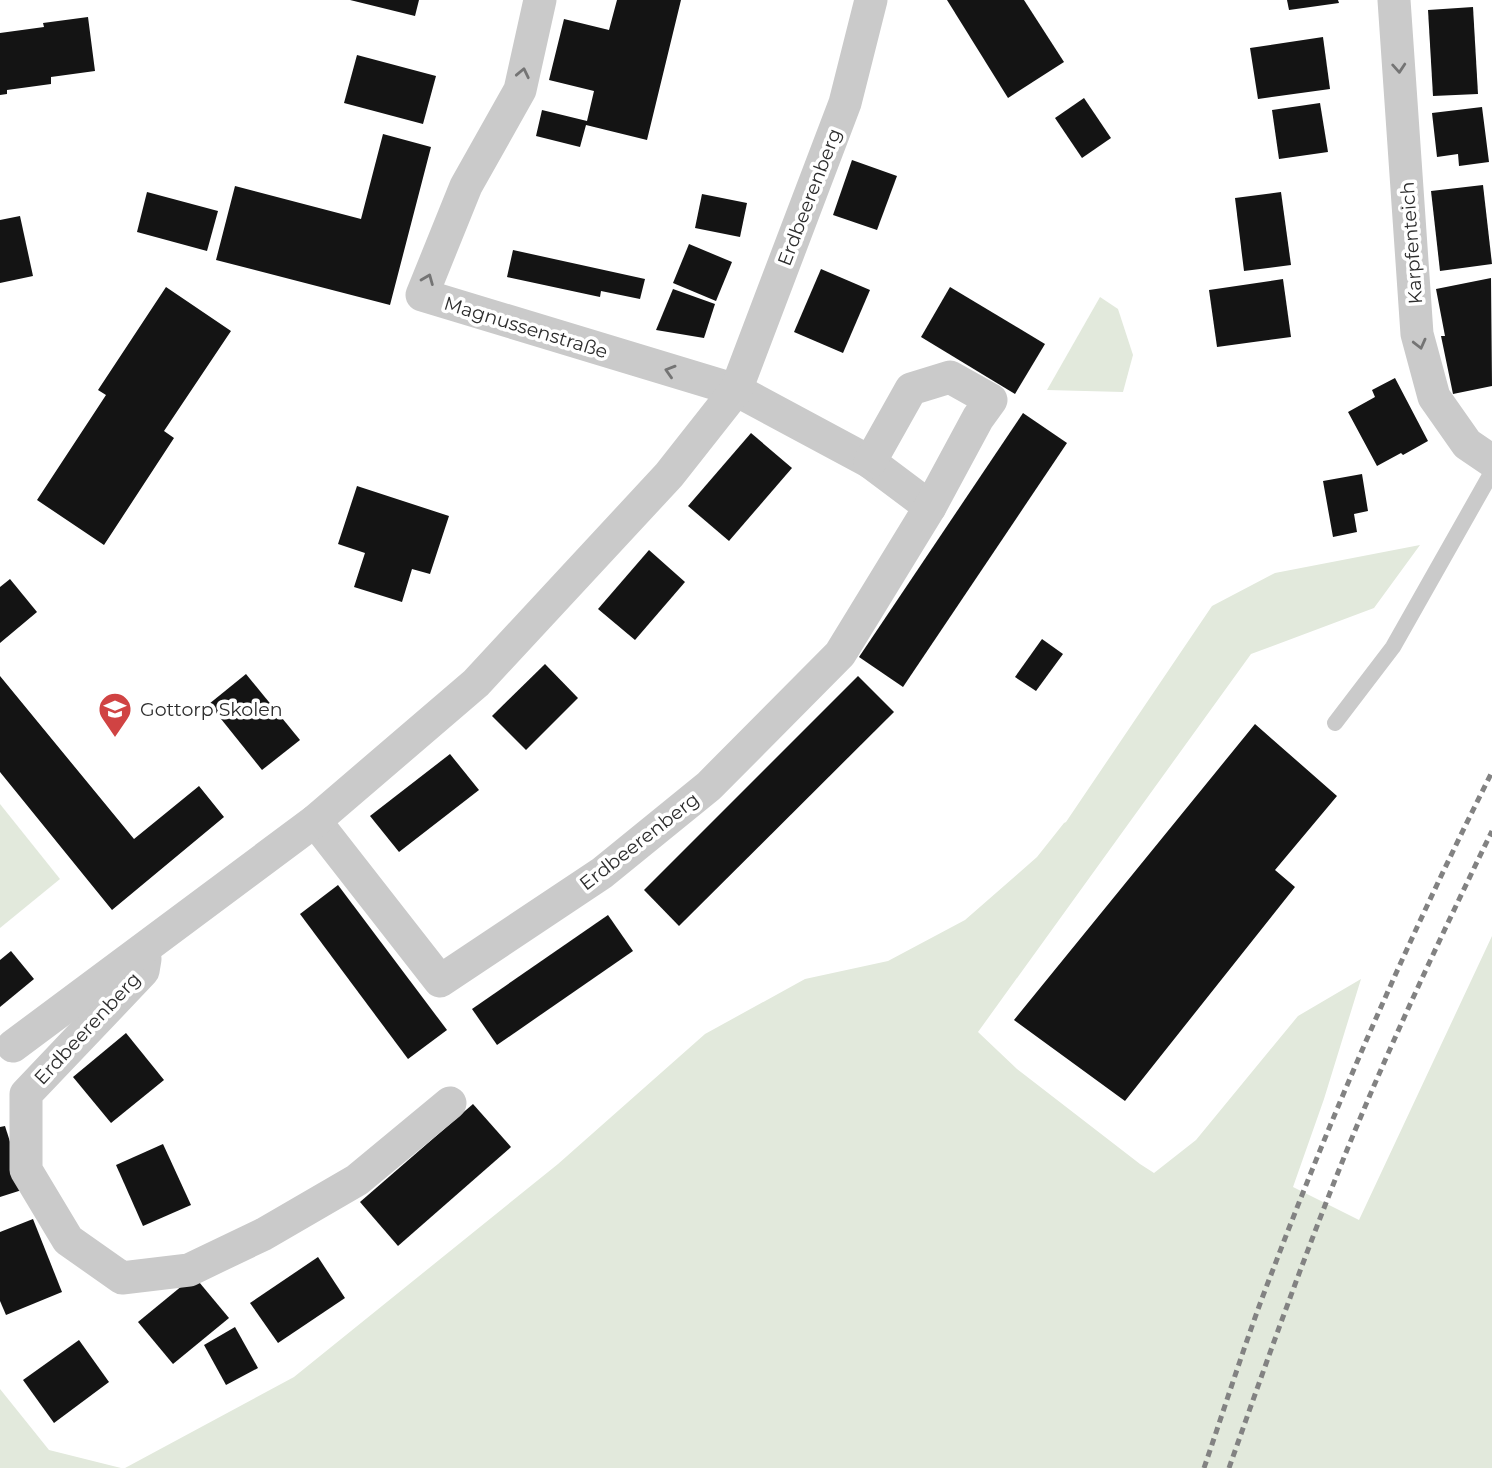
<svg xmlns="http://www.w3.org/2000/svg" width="1492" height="1468" font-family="Montserrat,sans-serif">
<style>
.green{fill:#e2e9dc}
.building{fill:#141414}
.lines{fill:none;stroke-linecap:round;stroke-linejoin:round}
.service{stroke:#cacaca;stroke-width:16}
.minor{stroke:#cacaca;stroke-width:33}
.rail{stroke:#828282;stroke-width:5;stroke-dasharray:7 5;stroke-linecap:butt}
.oneway{stroke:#747474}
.labels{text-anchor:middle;stroke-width:7;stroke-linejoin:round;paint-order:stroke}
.street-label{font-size:19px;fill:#2d2d2d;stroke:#fff}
.poi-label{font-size:19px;fill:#2d2d2d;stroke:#fff;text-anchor:start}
</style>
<rect width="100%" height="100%" fill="#fff"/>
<!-- green -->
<g class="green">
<path d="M 1100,297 L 1118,309 L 1133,355 L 1123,392 L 1047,390 Z"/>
<path d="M 1420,545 L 1374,608 L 1251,654 L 978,1032 L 1017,1069 L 1140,1164 L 1154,1173 L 1196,1140 L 1298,1016 L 1361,979 L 1324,1099 L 1293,1187 L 1359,1220 L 1492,936 L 1492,1468 L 125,1468 L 294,1377 L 558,1164 L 705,1034 L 805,979 L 888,961 L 965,920 L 1037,857 L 1064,823 L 1066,822 L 1212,606 L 1275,573 Z"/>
<path d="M 0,804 L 60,879 L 0,928 Z"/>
<path d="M 0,1389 L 49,1450 L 121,1468 L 0,1468 Z"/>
</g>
<!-- building -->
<g class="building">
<path d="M 350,0 L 419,0 L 415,16 Z"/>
<path d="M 617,0 L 681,0 L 647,140 L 586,125 L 580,147 L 536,136 L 542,110 L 587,121 L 594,91 L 549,80 L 564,19 L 609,30 Z"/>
<path d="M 947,0 L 1024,0 L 1064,62 L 1008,98 Z"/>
<path d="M 1287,0 L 1338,0 L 1339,3 L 1289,10 Z"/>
<path d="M 1473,7 L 1478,94 L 1433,96 L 1428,10 Z"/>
<path d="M 88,17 L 95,71 L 51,77 L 51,84 L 7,90 L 7,94 L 0,95 L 0,33 L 44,27 L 43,23 Z"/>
<path d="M 1323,37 L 1330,89 L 1258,99 L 1250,48 Z"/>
<path d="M 357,55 L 436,76 L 423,124 L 344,103 Z"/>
<path d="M 1084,98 L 1111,138 L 1082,158 L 1055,118 Z"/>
<path d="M 1320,103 L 1328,152 L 1279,159 L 1272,110 Z"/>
<path d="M 1482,107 L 1489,162 L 1459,166 L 1458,154 L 1437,157 L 1432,113 Z"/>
<path d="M 383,134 L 431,147 L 390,305 L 216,260 L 235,186 L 361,219 Z"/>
<path d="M 852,160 L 897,176 L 877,230 L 833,215 Z"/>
<path d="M 1483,185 L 1492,264 L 1440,271 L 1431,191 Z"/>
<path d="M 147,192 L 218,211 L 207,251 L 137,232 Z"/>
<path d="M 1281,192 L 1291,265 L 1244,271 L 1235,198 Z"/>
<path d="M 702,194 L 747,203 L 740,237 L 695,228 Z"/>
<path d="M 20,216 L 33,276 L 0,283 L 0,220 Z"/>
<path d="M 689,244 L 732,262 L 716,301 L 673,283 Z"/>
<path d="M 513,250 L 645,279 L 640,299 L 601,291 L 600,297 L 507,277 Z"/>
<path d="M 821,269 L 870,290 L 843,353 L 794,332 Z"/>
<path d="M 1491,278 L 1492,386 L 1453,394 L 1441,336 L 1445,336 L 1436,289 Z"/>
<path d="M 1283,279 L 1291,337 L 1217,347 L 1209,290 Z"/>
<path d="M 166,287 L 231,331 L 164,431 L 174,438 L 104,545 L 37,500 L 106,395 L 98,390 Z"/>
<path d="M 950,287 L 1045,344 L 1015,394 L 921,337 Z"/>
<path d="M 673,289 L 715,304 L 704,338 L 656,330 Z"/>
<path d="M 1395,378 L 1428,441 L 1403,455 L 1401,453 L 1377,466 L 1348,412 L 1375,397 L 1372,390 Z"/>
<path d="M 1023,413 L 1067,443 L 903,687 L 859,657 Z"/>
<path d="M 751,433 L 792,468 L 729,541 L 688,506 Z"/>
<path d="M 1362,474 L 1368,511 L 1354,514 L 1357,532 L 1333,537 L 1323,481 Z"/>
<path d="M 357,486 L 449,516 L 430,574 L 412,569 L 402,602 L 354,587 L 365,553 L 338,544 Z"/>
<path d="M 649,550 L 685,582 L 635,640 L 598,609 Z"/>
<path d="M 10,579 L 37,612 L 0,643 L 0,587 Z"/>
<path d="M 1042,639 L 1063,654 L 1036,691 L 1015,677 Z"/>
<path d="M 545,664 L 578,698 L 526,750 L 492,716 Z"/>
<path d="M 246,674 L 300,740 L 262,770 L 209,704 Z"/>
<path d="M 0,676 L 134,839 L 199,786 L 224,817 L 112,910 L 0,772 Z"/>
<path d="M 858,676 L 894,712 L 679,926 L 644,890 Z"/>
<path d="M 1255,724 L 1337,796 L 1275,870 L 1295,887 L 1125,1101 L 1014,1020 Z"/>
<path d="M 450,754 L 479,790 L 399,852 L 370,816 Z"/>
<path d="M 338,885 L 447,1030 L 408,1059 L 300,914 Z"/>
<path d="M 608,915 L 633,951 L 497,1045 L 472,1009 Z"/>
<path d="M 11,951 L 34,979 L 0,1007 L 0,960 Z"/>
<path d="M 126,1033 L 164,1080 L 111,1123 L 73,1077 Z"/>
<path d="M 473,1104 L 511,1147 L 398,1246 L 360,1202 Z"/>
<path d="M 5,1126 L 25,1189 L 0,1197 L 0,1127 Z"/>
<path d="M 163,1144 L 191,1205 L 143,1226 L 116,1165 Z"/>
<path d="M 33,1219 L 62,1292 L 6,1315 L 0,1301 L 0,1232 Z"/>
<path d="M 318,1257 L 345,1298 L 278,1343 L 250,1303 Z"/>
<path d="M 194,1276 L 229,1318 L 173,1364 L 138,1322 Z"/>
<path d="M 235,1327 L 258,1368 L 226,1385 L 204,1345 Z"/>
<path d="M 79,1340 L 109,1382 L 54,1423 L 23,1380 Z"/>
</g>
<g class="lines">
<!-- service -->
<path class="service" d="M 1335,723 L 1393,647 L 1492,472"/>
<!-- minor -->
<g class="minor">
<path d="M 540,0 L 520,90 L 466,186 L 422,295 L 736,390 L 870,462 L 930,507"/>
<path d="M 1394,0 L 1417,334 L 1434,397 L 1467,444 L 1492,461"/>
<path d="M 315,821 L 440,981 L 602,873 L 709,786 L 840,654 L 930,507 L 978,418 L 991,400 L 950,377 L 911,389 L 870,462"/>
<path d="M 145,959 L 143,971 L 26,1094 L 26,1170 L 68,1240 L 122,1278 L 189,1270 L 264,1234 L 357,1180 L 450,1103"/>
<path d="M 13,1046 L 315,821 L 476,683 L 669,475 L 736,390 L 845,103 L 871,0"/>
</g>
<!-- rail -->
<g class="rail">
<path d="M 1204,1468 C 1227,1401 1248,1333 1274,1267 C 1338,1099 1411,933 1492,772"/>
<path d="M 1229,1468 C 1267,1360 1306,1251 1349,1145 C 1393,1038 1442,934 1492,831"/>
</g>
</g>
<!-- one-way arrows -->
<defs><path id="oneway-chevron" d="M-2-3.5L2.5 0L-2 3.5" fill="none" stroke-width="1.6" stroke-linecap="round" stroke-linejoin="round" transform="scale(1.75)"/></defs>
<g class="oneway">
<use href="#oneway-chevron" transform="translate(1399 68) rotate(86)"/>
<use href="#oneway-chevron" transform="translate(523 73) rotate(-78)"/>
<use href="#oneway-chevron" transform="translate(428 279) rotate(-68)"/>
<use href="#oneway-chevron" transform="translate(1420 344) rotate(76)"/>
<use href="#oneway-chevron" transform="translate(670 371) rotate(-163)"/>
</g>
<!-- icons -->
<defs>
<symbol id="school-pin" viewBox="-11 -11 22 30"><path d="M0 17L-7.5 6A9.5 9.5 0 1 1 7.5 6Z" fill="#d04343" stroke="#fff"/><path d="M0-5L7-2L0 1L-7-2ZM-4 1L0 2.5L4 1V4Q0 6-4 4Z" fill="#fff"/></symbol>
</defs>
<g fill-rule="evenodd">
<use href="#school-pin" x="96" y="690" width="38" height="52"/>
</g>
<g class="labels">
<!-- street labels -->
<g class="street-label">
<text transform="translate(809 197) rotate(-69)" y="7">Erdbeerenberg</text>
<text transform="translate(1411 243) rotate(-94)" y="7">Karpfenteich</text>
<text transform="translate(526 327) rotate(17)" y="7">Magnussenstraße</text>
<text transform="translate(639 841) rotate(-38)" y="7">Erdbeerenberg</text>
<text transform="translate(87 1028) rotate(-47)" y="7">Erdbeerenberg</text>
</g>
<!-- poi labels -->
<g class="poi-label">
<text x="140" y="716">Gottorp Skolen</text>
</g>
</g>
</svg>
